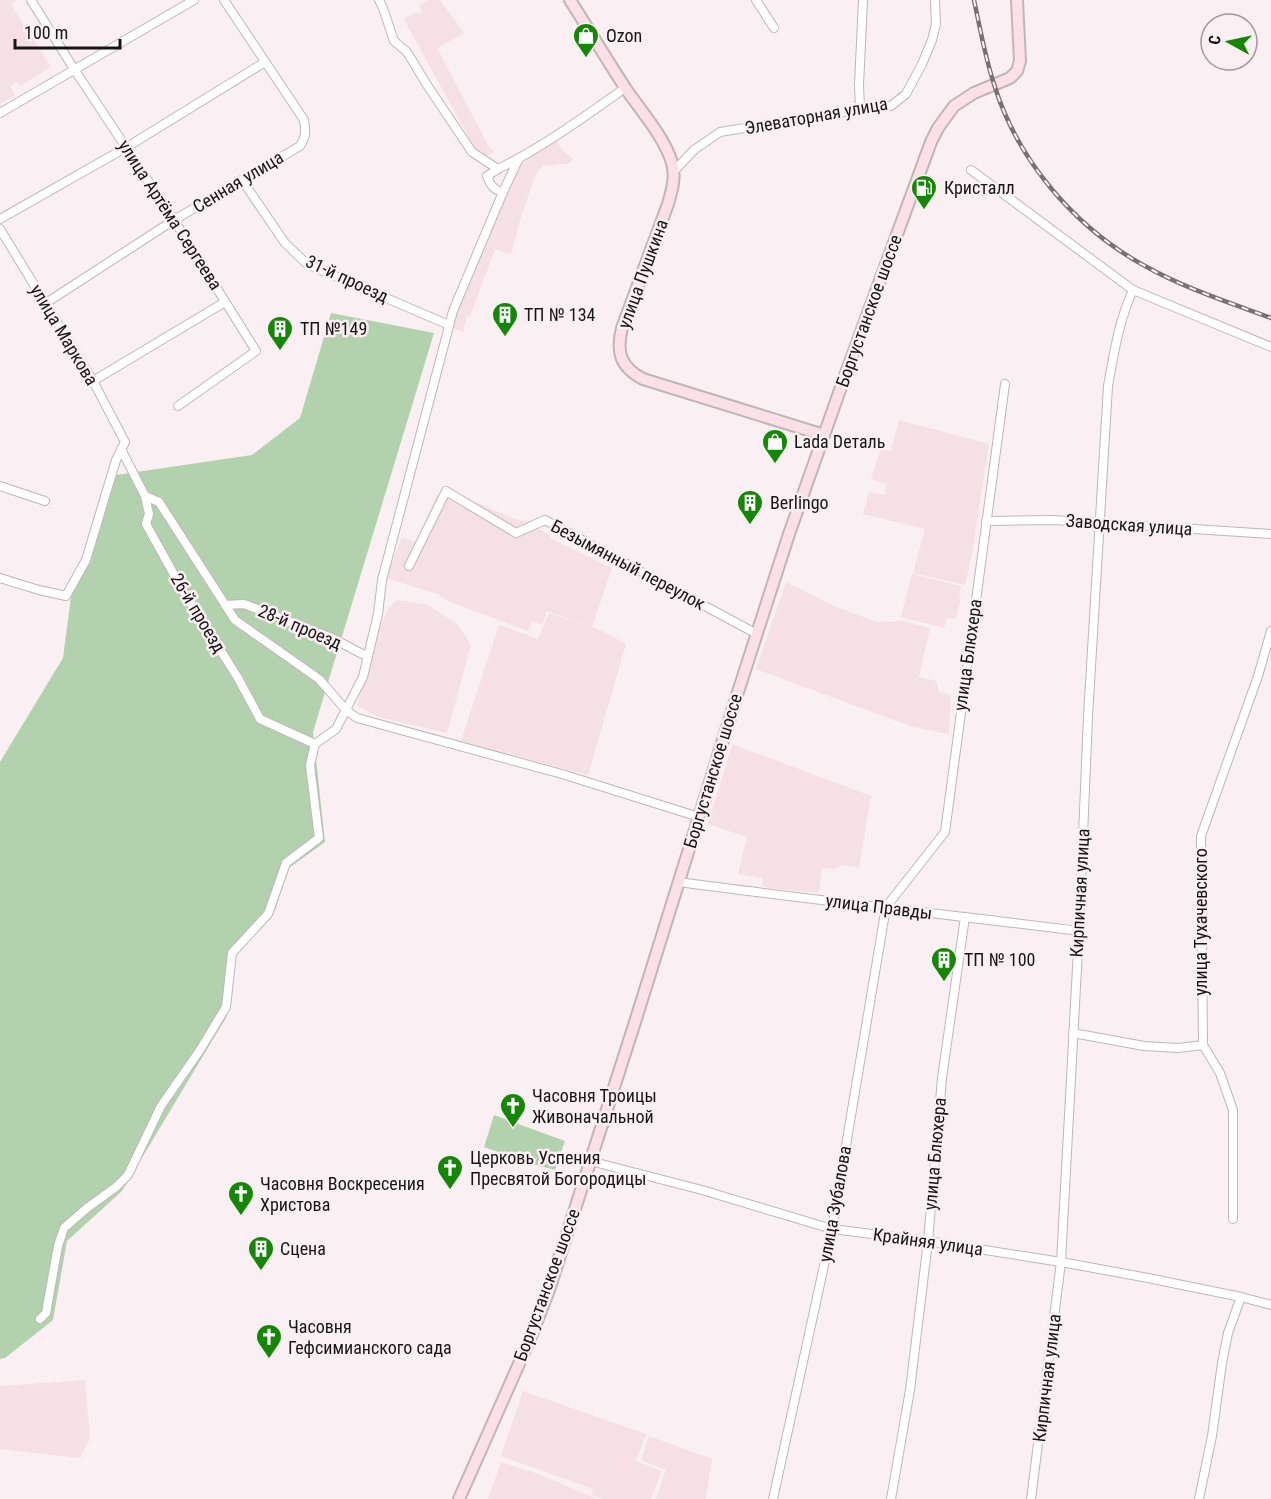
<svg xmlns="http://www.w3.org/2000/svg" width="1271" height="1499" font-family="'Roboto Condensed',sans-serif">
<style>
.built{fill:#f4e0e5}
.green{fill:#b2d2ae}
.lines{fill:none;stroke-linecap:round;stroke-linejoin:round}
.street-casing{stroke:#c0b6b8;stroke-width:10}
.secondary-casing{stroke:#c0b6b8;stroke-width:14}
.street{stroke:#fff;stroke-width:8}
.secondary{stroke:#fbe0e8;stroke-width:10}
.rail-casing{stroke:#787173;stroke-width:4.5}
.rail{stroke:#faeff2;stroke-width:2;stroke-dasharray:7;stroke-linecap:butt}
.labels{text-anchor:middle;stroke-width:5;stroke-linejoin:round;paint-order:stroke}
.poi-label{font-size:18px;fill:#191516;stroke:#faeff2;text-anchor:start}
.street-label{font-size:18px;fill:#191516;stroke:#faeff2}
</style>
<rect width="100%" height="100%" fill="#faeff2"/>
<!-- built -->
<g class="built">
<path d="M 0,0 L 16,0 L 11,5 L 51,67 L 20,86 L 17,82 L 10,86 L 15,95 L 0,104 Z"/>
<path d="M 428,0 L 440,0 L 464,33 L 437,48 L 490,149 L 492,149 L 494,152 L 484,157 L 475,149 L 404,19 L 416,12 L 417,14 L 422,12 L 419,5 Z"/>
<path d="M 555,139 L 562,150 L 573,159 L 568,164 L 561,164 L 543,166 L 538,171 L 533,182 L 519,223 L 511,255 L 495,249 L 470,317 L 467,316 L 463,332 L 451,327 L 455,311 L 502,197 L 522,163 Z"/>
<path d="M 899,420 L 989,444 L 972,554 L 965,585 L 913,573 L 925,529 L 863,514 L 869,492 L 884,495 L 887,484 L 871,479 L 881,448 L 891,451 Z"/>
<path d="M 454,493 L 517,520 L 533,522 L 542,531 L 550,535 L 550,538 L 612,568 L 592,627 L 602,631 L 626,644 L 588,775 L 461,741 L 499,625 L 538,639 L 549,613 L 588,626 L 547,611 L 542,625 L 532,621 L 528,631 L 450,602 L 437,594 L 386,578 L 402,537 L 416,542 L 437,495 Z"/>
<path d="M 912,574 L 961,586 L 959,597 L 961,598 L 956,619 L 947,618 L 944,628 L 901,617 Z"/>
<path d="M 786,582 L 836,607 L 877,622 L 902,621 L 930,628 L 919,677 L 936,681 L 939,691 L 951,695 L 949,734 L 913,727 L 756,669 Z"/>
<path d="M 397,600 L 426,604 L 457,624 L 471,645 L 447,733 L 379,717 L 357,705 L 370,665 L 379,629 L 388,609 Z"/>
<path d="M 732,744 L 871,796 L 859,868 L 843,865 L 834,869 L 822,868 L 819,893 L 762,887 L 763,878 L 738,874 L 747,837 L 708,824 Z"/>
<path d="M 85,1380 L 90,1438 L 80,1458 L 0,1449 L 0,1386 Z"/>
<path d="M 523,1391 L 646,1434 L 636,1461 L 662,1471 L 651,1499 L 603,1499 L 592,1495 L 593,1489 L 501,1456 Z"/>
<path d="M 649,1436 L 712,1459 L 706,1499 L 656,1499 L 666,1470 L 641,1460 Z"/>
<path d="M 501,1462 L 541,1475 L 597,1499 L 488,1499 Z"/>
</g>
<!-- green -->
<g class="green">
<path d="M 331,313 L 434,333 L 313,732 L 325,842 L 286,870 L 276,908 L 235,953 L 227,1016 L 122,1191 L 67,1241 L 53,1320 L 5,1358 L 0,1359 L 0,762 L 63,658 L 71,597 L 89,559 L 116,475 L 252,455 L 300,418 Z"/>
<path d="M 494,1115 L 565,1141 L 555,1170 L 529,1163 L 484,1147 Z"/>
</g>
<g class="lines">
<defs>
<g id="street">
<path d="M 31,0 L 74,69 L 174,220 L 256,351 L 178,406"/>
<path d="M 379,0 L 383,8 L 394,41 L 407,52 L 427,85 L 472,152 L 498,169 C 543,147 584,117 625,88"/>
<path d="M 756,0 L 774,28"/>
<path d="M 860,109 L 859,85 L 863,0"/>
<path d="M 0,113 L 194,0"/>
<path d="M 498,169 L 487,176 C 490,184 493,190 503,192"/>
<path d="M 971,170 L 1133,290 L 1271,347"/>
<path d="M 674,171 L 694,150 L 720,132 L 860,109 L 891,106 L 906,94 L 922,64 L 932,40 L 936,24 L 935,0"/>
<path d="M 242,180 L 285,243 L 307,264 L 449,325"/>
<path d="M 0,219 L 127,147 L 265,62"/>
<path d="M 0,229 L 93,381 L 125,442 L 116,460 L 86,560 L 66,596 L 39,590 L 0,578"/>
<path d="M 46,303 L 174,220 L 300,146 C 306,137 306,131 304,120 L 224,0"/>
<path d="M 93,381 L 225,302"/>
<path d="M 121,449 L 145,496 L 149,514 L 146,524 L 182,589 L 238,678 L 260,719 L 315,744"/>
<path d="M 0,486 L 45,501"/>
<path d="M 145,496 L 159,502 L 235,620 L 319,679 L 346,710 L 357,718 L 562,774 L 699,817"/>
<path d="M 986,521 L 1054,520 L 1271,534"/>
<path d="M 409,566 L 446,491 L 516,533 L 545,520 L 757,634"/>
<path d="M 225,605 L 244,604 L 332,638 L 368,657"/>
<path d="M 679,882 C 812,900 945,914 1079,931"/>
<path d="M 1073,1033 L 1144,1046 L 1178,1048 L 1203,1045"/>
<path d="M 590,1161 L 702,1190 L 832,1229 L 928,1241 L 1061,1262 L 1148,1278 L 1241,1297 L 1271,1305"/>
<path d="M 1233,1219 L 1233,1110 L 1220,1073 L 1203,1045 L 1201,836 L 1258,676 L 1271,631"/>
<path d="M 40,1319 L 46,1313 L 58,1246 L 64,1228 L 87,1208 L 116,1187 L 128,1175 L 161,1106 L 200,1050 L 226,1007 L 232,953 L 268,914 L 286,863 L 319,838 L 310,765 L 315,744 L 336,729 L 363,677 L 378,614 L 382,580 L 453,311 L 503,192 L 519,158"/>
<path d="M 773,1499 L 832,1229 L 886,907 L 945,832 L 1005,384"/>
<path d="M 891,1499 L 910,1390 L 928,1241 L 942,1078 L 965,917"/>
<path d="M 1031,1499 L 1061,1262 L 1079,931 L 1088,716 L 1108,386 C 1114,353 1119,320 1133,290"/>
<path d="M 1199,1499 L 1212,1436 L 1222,1363 L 1228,1333 L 1241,1297"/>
</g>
<g id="secondary">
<path d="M 570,0 C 589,30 607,60 626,89 C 641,111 665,138 672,163 C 676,177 672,190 668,204 L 622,328 C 616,352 620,367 643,379 L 824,435"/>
<path d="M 459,1499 L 530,1339 L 549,1290 L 636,1019 L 738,692 L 789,534 L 846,373 L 931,142 L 938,128 L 954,106 L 974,93 L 1010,78 L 1017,71 L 1020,61 L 1017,0"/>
</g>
</defs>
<!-- street casing -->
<use href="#street" class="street-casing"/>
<!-- secondary casing -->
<use href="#secondary" class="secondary-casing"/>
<!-- street -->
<use href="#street" class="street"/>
<!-- secondary -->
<use href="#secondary" class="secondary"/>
<defs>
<path id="rail" d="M 974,0 C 980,28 985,57 994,84 C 1017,160 1075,228 1145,266 C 1184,288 1228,302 1271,318"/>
</defs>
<!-- rail casing -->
<use href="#rail" class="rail-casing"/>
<!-- rail -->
<use href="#rail" class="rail"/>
</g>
<!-- icons -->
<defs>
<symbol id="shop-pin" viewBox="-11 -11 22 30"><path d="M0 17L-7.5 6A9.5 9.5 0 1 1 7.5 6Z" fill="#148806" stroke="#faeff2"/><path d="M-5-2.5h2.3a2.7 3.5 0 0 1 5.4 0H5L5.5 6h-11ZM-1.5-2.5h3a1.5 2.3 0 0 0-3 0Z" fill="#fff"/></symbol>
<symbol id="fuel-pin" viewBox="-11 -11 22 30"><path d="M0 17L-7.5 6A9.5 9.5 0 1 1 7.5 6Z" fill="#148806" stroke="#faeff2"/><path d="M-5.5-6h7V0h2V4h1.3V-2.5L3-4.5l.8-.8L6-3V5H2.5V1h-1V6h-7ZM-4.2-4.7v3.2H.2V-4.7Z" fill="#fff"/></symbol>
<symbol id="building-pin" viewBox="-11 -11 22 30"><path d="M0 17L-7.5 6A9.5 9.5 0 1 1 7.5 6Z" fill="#148806" stroke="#faeff2"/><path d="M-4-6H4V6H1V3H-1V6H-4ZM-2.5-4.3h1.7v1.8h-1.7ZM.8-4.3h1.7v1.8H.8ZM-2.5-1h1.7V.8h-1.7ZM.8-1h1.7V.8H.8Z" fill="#fff"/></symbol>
<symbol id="church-pin" viewBox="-11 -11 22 30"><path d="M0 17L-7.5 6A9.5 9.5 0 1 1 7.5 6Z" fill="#148806" stroke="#faeff2"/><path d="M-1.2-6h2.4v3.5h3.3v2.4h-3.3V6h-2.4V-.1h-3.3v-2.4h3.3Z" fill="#fff"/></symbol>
</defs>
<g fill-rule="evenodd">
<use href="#shop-pin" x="571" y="21" width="30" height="40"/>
<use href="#fuel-pin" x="909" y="173" width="30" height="40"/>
<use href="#building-pin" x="490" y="300" width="30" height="40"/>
<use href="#building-pin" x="265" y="314" width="30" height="40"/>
<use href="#shop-pin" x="760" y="427" width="30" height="40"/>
<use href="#building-pin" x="735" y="488" width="30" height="40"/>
<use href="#building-pin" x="929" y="945" width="30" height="40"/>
<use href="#church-pin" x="498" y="1091" width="30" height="40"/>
<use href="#church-pin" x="435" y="1153" width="30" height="40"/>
<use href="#church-pin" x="226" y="1179" width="30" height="40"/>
<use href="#building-pin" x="246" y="1234" width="30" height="40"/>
<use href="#church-pin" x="254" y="1322" width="30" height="40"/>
</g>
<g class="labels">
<!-- poi labels -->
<g class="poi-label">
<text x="606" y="42">Ozon</text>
<text x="944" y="194">Кристалл</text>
<text x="524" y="321">ТП № 134</text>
<text x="300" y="335">ТП №149</text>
<text x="794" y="448">Lada Dеталь</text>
<text x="770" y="509">Berlingo</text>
<text x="964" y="966">ТП № 100</text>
<text x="532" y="1102">Часовня Троицы<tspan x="532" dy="21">Живоначальной</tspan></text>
<text x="470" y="1164">Церковь Успения<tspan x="470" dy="21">Пресвятой Богородицы</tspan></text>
<text x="260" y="1190">Часовня Воскресения<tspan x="260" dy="21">Христова</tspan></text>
<text x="280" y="1255">Сцена</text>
<text x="288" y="1333">Часовня<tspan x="288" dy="21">Гефсимианского сада</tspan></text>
</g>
<!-- street labels -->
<g class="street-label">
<text transform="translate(816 116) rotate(-10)" y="6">Элеваторная улица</text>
<text transform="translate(238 182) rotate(-31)" y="6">Сенная улица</text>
<text transform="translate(170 215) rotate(57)" y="6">улица Артёма Сергеева</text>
<text transform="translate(643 274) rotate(-70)" y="6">улица Пушкина</text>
<text transform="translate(347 279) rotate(25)" y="6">31-й проезд</text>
<text transform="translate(869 311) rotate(-70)" y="6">Боргустанское шоссе</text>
<text transform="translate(64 335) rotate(59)" y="6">улица Маркова</text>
<text transform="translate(1129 525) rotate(4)" y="6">Заводская улица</text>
<text transform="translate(628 565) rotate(28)" y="6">Безымянный переулок</text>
<text transform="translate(198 613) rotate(59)" y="6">26-й проезд</text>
<text transform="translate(300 627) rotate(23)" y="6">28-й проезд</text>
<text transform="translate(968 655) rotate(-82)" y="6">улица Блюхера</text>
<text transform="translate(713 771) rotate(-73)" y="6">Боргустанское шоссе</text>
<text transform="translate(1080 893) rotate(-87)" y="6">Кирпичная улица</text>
<text transform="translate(879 907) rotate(7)" y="6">улица Правды</text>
<text transform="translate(1201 922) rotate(-90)" y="6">улица Тухачевского</text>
<text transform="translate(935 1154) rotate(-85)" y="6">улица Блюхера</text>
<text transform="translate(835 1204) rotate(-80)" y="6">улица Зубалова</text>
<text transform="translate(928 1242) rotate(8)" y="6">Крайняя улица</text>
<text transform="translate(547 1285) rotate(-70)" y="6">Боргустанское шоссе</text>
<text transform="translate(1047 1378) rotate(-83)" y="6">Кирпичная улица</text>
</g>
</g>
<!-- north arrow -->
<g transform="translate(1229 42) rotate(278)"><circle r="28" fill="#faeff2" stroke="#a0989a" stroke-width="1.5"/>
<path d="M0-4.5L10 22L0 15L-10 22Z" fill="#148806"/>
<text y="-9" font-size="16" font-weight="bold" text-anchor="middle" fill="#191516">С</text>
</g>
<!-- scale -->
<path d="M15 39v9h105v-9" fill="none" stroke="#191516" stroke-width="3"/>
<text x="24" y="39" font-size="18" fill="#191516" stroke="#faeff2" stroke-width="4.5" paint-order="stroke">100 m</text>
</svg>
